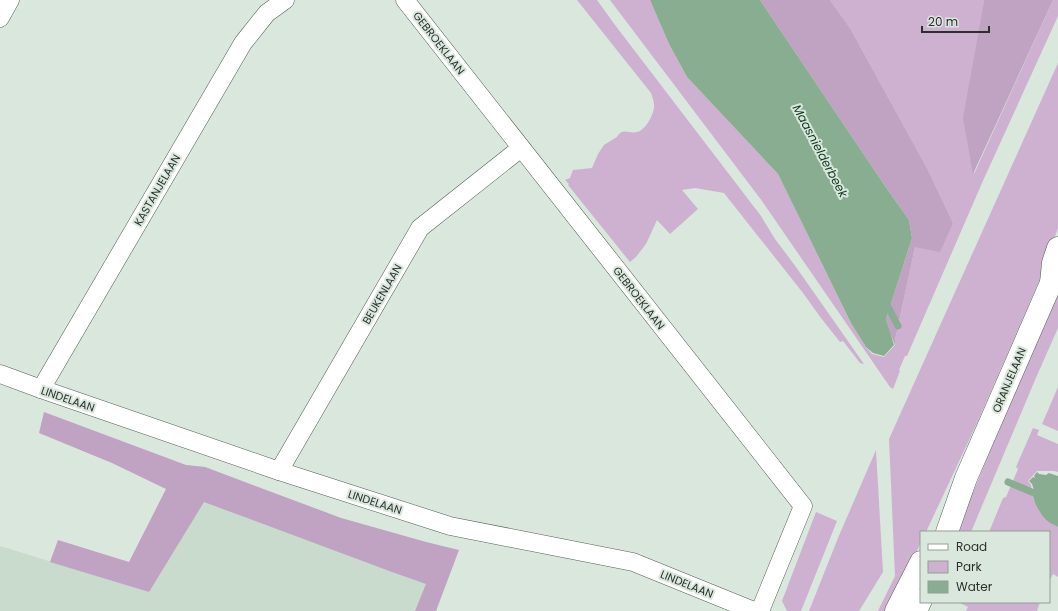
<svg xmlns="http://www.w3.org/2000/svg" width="1058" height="611" font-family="Poppins,sans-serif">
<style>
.built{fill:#c8dbcc}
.green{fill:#ceb0d1}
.forest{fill:#c0a2c2}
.water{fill:#88ad90}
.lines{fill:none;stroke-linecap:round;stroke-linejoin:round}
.stream{stroke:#88ad90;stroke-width:7}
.street-casing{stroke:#545f57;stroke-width:19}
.secondary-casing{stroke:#545f57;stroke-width:23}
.street{stroke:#fff;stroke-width:18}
.secondary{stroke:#fff;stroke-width:22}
.labels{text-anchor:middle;stroke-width:4;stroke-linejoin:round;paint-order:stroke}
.street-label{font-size:11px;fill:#2b302c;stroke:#dae7dd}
.water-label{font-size:12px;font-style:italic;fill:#0e3a1d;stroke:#dae7dd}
</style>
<rect width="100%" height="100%" fill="#dae7dd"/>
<!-- built -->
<path class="built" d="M 186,465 L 205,467 L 341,518 L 447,548 L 421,611 L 0,611 L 0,546 L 149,592 Z"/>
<!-- green -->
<g class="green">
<path d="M 577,0 L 597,0 L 615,25 L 761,216 L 775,239 L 796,267 L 864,364 L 860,363 L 843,341 L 840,342 L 821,318 L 803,293 L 724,193 L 695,188 L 682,190 L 698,209 L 670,234 L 657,220 L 646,244 L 636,257 L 630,262 L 568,185 L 569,184 L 565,180 L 570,178 L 573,170 L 592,168 L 598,154 L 604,145 L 617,137 C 623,127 628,134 637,132 C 645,131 655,113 654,105 C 654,101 652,96 651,93 Z"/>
<path d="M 610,0 L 650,0 L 669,44 L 687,77 L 778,174 L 851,323 L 866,347 L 872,354 L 884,357 L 895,345 L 895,340 L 915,247 L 953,223 L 928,170 L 850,28 L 830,0 L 983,0 L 984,2 L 974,174 L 1053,0 L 1058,0 L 1058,16 L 982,183 L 907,356 L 905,356 L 899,370 L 900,371 L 893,389 L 890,387 L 762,201 Z"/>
<path d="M 1058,63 L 1058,228 L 1044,270 L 977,423 L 926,532 L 921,532 L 921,542 L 889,611 L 878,611 L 895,576 L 889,439 Z"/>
<path d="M 1058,292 L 1058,328 L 1035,380 L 971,532 L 957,532 L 992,446 Z"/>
<path d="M 1058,387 L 1058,431 L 1042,424 Z"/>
<path d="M 1033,428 L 1039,430 L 1037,435 L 1058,444 L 1058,472 L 1054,471 L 1037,471 L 1028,481 L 1031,485 L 1033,498 L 1041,513 L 1052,524 L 1058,527 L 1058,577 L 1053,574 L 1049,582 L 1049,532 L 989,532 L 1003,498 L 1006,497 L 1018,469 L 1016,467 Z"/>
<path d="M 876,450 L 883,572 L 859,611 L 809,611 L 838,538 Z"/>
<path d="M 816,512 L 837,521 L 801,611 L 787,611 L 782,601 Z"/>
<path d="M 961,602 L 1040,602 L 1037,611 L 966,611 L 968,607 L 960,603 Z"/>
</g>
<!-- forest -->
<g class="forest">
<path d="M 760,0 L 830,0 L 850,28 L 928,170 L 953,223 L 940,252 L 915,247 L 895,340 L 895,345 L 890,333 L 886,319 L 912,238 L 909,220 L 885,186 Z"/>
<path d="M 983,0 L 1053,0 L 973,174 L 963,118 L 984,2 Z"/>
<path d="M 44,412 L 186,465 L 205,467 L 341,518 L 426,542 L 459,550 L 436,611 L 415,611 L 426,584 L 392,572 L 204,502 L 149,592 L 50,562 L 58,540 L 129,562 L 166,489 L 112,463 L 39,433 Z"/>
</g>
<!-- water -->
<g class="water">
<path d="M 650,0 L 760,0 L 885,186 L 909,220 L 912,238 L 886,319 L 894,345 L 884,356 L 873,353 L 866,347 L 851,323 L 778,174 L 687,77 L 669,44 Z"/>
<path d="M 1037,472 L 1039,474 L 1046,475 L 1049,473 L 1058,476 L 1058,527 C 1056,526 1054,525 1052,524 C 1042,519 1033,502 1032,491 L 1034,490 L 1032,484 L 1029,481 L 1033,477 L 1035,478 L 1034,476 Z"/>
</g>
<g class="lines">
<!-- stream -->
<g class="stream">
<path d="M 885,301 L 898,326"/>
<path d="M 1008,482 L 1058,503"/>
</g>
<defs>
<g id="street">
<path d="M 405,0 L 803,506 L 760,611"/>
<path d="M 0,18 L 10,0"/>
<path d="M 0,374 L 41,389 L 279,471 L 450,526 L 633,562 L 754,611"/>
<path d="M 41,389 L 243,43 L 267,13 L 285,0"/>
<path d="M 279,471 L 420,228 L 521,148"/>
</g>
<g id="secondary">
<path d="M 1051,283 L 1053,263 L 1058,248"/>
<path d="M 947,532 L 966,478 L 1051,283 L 1058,269"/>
<path d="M 896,611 L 921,562"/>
<path d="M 916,611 L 921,600"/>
</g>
</defs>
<!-- street casing -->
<use href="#street" class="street-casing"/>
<!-- secondary casing -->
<use href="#secondary" class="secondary-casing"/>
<!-- street -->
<use href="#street" class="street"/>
<!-- secondary -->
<use href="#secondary" class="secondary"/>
</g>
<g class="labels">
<!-- street labels -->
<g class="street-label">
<text transform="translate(439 43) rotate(52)" y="4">GEBROEKLAAN</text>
<text transform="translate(157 190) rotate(-60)" y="4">KASTANJELAAN</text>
<text transform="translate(382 294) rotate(-60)" y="4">BEUKENLAAN</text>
<text transform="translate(639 298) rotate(52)" y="4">GEBROEKLAAN</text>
<text transform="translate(1009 380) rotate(-67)" y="4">ORANJELAAN</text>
<text transform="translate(68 399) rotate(19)" y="4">LINDELAAN</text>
<text transform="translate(375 502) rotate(18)" y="4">LINDELAAN</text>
<text transform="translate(687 584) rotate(22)" y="4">LINDELAAN</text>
</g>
<!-- water labels -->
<g class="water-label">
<text transform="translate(820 151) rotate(62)" y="4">Maasnielderbeek</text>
</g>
</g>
<!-- legend -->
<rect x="920" y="531" width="130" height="72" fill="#dae7dd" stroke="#949e96"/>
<rect x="928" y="544" width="20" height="6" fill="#ffffff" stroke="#949e96"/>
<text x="956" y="551" font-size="12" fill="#2b302c">Road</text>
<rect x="928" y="561" width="20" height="12" fill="#ceb0d1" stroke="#949e96"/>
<text x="956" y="571" font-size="12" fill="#2b302c">Park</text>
<rect x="928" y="581" width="20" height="12" fill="#88ad90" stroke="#949e96"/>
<text x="956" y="591" font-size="12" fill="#2b302c">Water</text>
<!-- scale -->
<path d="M922 26v6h67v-6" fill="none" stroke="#2b302c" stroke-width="2"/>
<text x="928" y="26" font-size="12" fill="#2b302c" stroke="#dae7dd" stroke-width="3" paint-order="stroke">20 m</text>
</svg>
